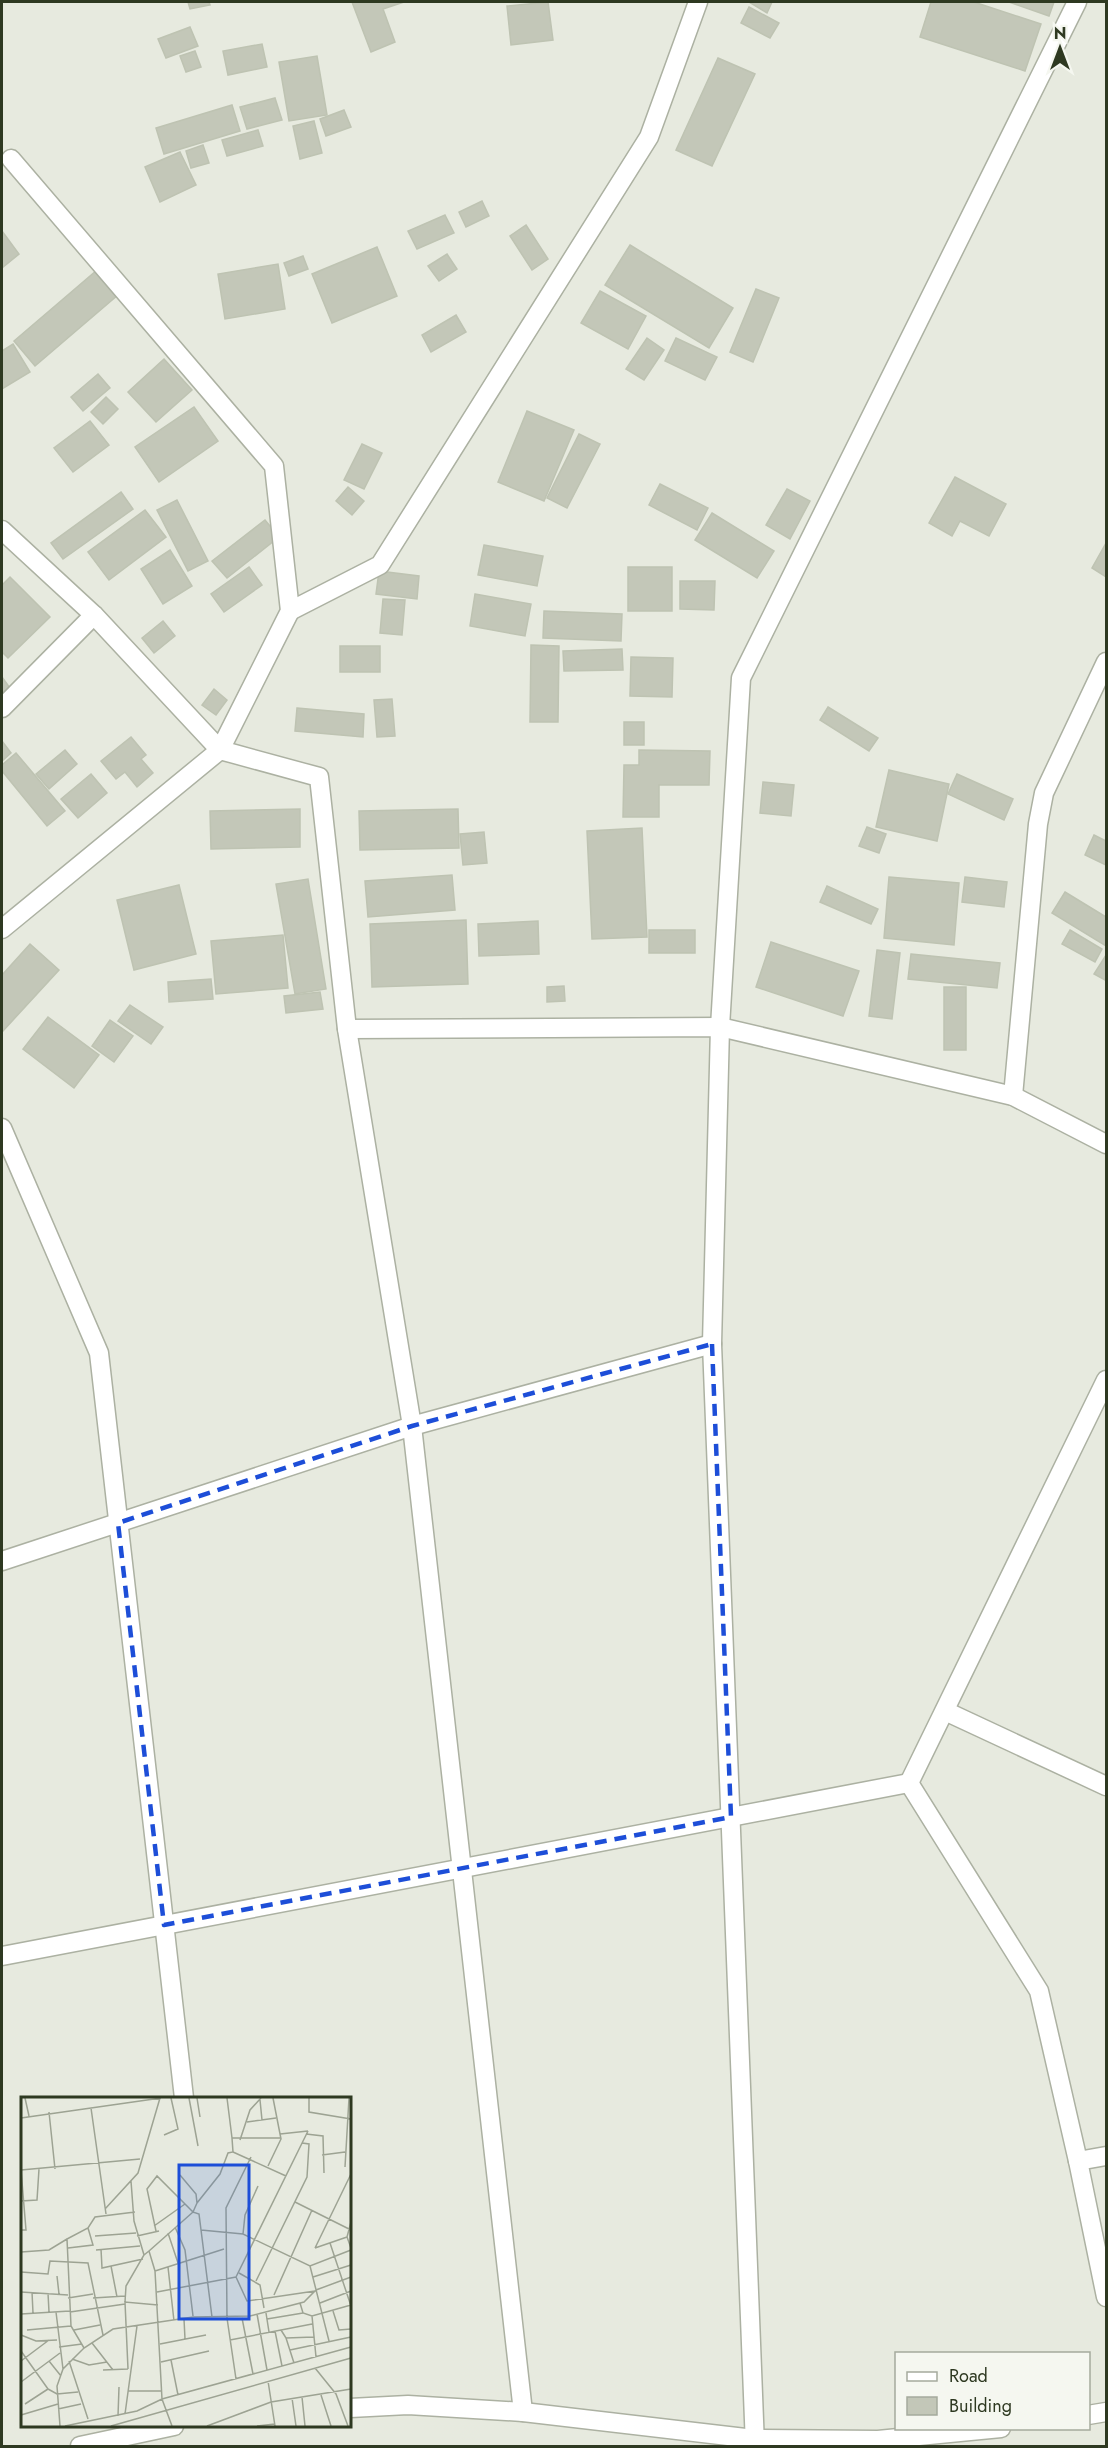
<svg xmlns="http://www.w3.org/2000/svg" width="1108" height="2448" font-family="Jost,sans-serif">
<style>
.building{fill:#c3c7b8;stroke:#bec3b2;stroke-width:1.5}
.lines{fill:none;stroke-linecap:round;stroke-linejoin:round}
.street-casing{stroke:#acb1a2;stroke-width:21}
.street{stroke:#fff;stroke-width:18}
.marked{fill:none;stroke:#1d4ed8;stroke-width:4.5;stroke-dasharray:12 8;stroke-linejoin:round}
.inset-road{fill:none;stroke:#9da393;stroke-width:1.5}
.view{fill:#1d4ed8;fill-opacity:0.15;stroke:#1d4ed8;stroke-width:3}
.inset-edge{fill:none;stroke:#2e3921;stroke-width:3}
</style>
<rect width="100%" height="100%" fill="#e7eadf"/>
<!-- building -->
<g class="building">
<path d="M 188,2 L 209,2 L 210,5 L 190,9 Z"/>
<path d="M 352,2 L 404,2 L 383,9 L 395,42 L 371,52 Z"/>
<path d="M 548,2 L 553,40 L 511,45 L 507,6 Z"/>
<path d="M 749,2 L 772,2 L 767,13 Z"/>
<path d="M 931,2 L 974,2 L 1041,24 L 1025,71 L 920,37 Z"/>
<path d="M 1009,2 L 1054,2 L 1049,16 Z"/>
<path d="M 749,7 L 779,23 L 770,38 L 741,23 Z"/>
<path d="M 190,27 L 198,46 L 166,58 L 158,39 Z"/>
<path d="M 262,44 L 267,67 L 228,75 L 223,51 Z"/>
<path d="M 195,51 L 201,67 L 186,72 L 180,56 Z"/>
<path d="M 317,56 L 327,115 L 289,121 L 279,62 Z"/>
<path d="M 718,58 L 755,74 L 712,166 L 676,150 Z"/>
<path d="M 275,98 L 282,120 L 247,129 L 240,107 Z"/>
<path d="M 232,105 L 240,131 L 164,154 L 156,128 Z"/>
<path d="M 344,110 L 351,127 L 326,136 L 320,119 Z"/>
<path d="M 314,121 L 322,153 L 300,159 L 293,126 Z"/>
<path d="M 258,130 L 263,146 L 227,156 L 222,140 Z"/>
<path d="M 203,145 L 209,163 L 191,168 L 186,151 Z"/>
<path d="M 180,152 L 196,185 L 160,202 L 145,167 Z"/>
<path d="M 482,201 L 489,216 L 466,227 L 459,212 Z"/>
<path d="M 445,215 L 454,233 L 417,249 L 408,231 Z"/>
<path d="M 526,225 L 548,259 L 532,270 L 510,236 Z"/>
<path d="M 2,231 L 19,254 L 2,268 Z"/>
<path d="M 630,245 L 733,308 L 709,348 L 605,285 Z"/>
<path d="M 377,247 L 397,296 L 332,323 L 312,274 Z"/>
<path d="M 447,254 L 457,269 L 439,281 L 428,266 Z"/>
<path d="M 303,256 L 308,269 L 289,276 L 284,263 Z"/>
<path d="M 278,264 L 285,309 L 225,319 L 218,274 Z"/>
<path d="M 97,270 L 118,295 L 35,366 L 14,341 Z"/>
<path d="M 756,289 L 779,298 L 753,362 L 730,352 Z"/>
<path d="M 600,291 L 646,316 L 628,349 L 581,323 Z"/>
<path d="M 456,315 L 466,332 L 431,352 L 422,335 Z"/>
<path d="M 647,338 L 664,350 L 644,380 L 626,369 Z"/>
<path d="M 676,338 L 717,357 L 705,380 L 665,361 Z"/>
<path d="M 13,344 L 30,372 L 2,389 L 2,351 Z"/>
<path d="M 164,359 L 192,390 L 156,422 L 128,392 Z"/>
<path d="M 98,374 L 110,388 L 83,411 L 71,397 Z"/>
<path d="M 106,397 L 118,409 L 103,424 L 91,412 Z"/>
<path d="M 194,407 L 218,441 L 159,482 L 135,447 Z"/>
<path d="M 527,411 L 574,430 L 544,501 L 498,482 Z"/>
<path d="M 90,421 L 109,445 L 73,472 L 54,448 Z"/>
<path d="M 579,434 L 600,444 L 567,508 L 547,498 Z"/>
<path d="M 362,444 L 382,453 L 364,489 L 344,480 Z"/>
<path d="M 955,477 L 1006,504 L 989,536 L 960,521 L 952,536 L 929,523 Z"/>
<path d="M 660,484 L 708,508 L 697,530 L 649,505 Z"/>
<path d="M 348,487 L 364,501 L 352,515 L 336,501 Z"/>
<path d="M 787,489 L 810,501 L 790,539 L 766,525 Z"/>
<path d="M 121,492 L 133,509 L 63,559 L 51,543 Z"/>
<path d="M 177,500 L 208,561 L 188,571 L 157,510 Z"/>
<path d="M 145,510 L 166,537 L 109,580 L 88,552 Z"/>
<path d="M 712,513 L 774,551 L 757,578 L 695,540 Z"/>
<path d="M 265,520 L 279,537 L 227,578 L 212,561 Z"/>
<path d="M 1106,543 L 1106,577 L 1092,568 Z"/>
<path d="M 484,545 L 543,556 L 537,586 L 478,575 Z"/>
<path d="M 170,550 L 192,586 L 163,604 L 141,569 Z"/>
<path d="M 249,567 L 262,585 L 224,612 L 211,594 Z"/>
<rect x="628" y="567" width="44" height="44"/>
<path d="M 379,571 L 419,576 L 417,599 L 376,594 Z"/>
<path d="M 10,577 L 50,617 L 8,658 L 2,652 L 2,585 Z"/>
<path d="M 680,581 L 715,581 L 714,610 L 680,609 Z"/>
<path d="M 475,594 L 531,604 L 525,636 L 470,626 Z"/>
<path d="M 383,599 L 405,600 L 402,635 L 380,633 Z"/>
<path d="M 544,611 L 622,614 L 621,641 L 543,638 Z"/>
<path d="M 163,621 L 175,636 L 154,653 L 142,638 Z"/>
<path d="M 531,645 L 559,646 L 558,722 L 530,722 Z"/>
<rect x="340" y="646" width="40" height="26"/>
<path d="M 622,649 L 623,670 L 564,671 L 563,651 Z"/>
<path d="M 631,657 L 673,658 L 672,697 L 630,696 Z"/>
<path d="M 2,677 L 10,688 L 2,694 Z"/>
<path d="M 214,689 L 227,700 L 216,715 L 202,705 Z"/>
<path d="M 392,699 L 395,736 L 377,737 L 374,700 Z"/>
<path d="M 828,707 L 878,738 L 869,751 L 820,720 Z"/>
<path d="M 297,708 L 364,714 L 363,737 L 295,731 Z"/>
<rect x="624" y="722" width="20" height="23"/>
<path d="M 131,737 L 146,755 L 141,759 L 153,773 L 137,787 L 125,772 L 116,779 L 101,761 Z"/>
<path d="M 2,741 L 11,753 L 2,761 Z"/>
<path d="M 65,750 L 77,764 L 49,789 L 36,774 Z"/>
<path d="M 639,750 L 710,751 L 709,785 L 659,785 L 659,817 L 623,817 L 624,765 L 639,765 Z"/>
<path d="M 16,753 L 65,811 L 47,826 L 2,771 L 2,765 Z"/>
<path d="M 889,770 L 949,784 L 937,841 L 876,827 Z"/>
<path d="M 91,774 L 107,793 L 78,818 L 61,799 Z"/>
<path d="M 957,774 L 1013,799 L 1004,820 L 948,794 Z"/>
<path d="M 763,782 L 794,785 L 791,816 L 760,813 Z"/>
<path d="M 300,809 L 300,847 L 211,849 L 210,811 Z"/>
<path d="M 458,809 L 459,848 L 360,850 L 359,811 Z"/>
<path d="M 867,827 L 886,834 L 879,853 L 859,846 Z"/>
<path d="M 642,828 L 647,937 L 592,939 L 587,831 Z"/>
<path d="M 484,832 L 487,863 L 463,865 L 460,834 Z"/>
<path d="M 1094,835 L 1106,841 L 1106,865 L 1085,855 Z"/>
<path d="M 452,875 L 455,910 L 368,917 L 365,881 Z"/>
<path d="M 889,877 L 959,883 L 954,945 L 884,938 Z"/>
<path d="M 965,877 L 1007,882 L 1004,907 L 962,902 Z"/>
<path d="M 308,879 L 326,989 L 295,994 L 276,884 Z"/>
<path d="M 179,885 L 196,954 L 134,970 L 117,900 Z"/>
<path d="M 827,886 L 878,909 L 871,924 L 820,902 Z"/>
<path d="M 1065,892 L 1106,917 L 1106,946 L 1052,913 Z"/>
<path d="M 466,920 L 468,984 L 372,987 L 370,924 Z"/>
<path d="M 538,921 L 539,954 L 479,956 L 478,924 Z"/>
<rect x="649" y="930" width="46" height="23"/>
<path d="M 1070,930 L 1102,949 L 1095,962 L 1062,944 Z"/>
<path d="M 283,935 L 288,988 L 216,994 L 211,941 Z"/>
<path d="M 771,942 L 859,971 L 843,1016 L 756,987 Z"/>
<path d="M 30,944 L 59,970 L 2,1032 L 2,975 Z"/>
<path d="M 877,950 L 900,953 L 892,1019 L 869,1016 Z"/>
<path d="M 911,954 L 1000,963 L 997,988 L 908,979 Z"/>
<path d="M 1106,955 L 1106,978 L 1105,980 L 1094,974 Z"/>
<path d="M 211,979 L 213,999 L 169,1002 L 168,982 Z"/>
<path d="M 564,986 L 565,1001 L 547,1002 L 547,987 Z"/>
<rect x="944" y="987" width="22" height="63"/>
<path d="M 320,992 L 323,1009 L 286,1013 L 284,996 Z"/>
<path d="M 130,1005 L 163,1027 L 151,1044 L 118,1021 Z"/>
<path d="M 48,1017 L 99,1055 L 74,1088 L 23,1049 Z"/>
<path d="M 110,1020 L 133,1036 L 114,1062 L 92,1046 Z"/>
</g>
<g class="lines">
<defs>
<g id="street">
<path d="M 2,530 L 94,615 L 220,750 L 290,611 L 274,466 L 11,159"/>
<path d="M 290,611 L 380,565 L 649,137 L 698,2"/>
<path d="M 2,708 L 94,615"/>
<path d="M 2,929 L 220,750 L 319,777 L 347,1029 L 412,1426 L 523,2412"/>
<path d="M 347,1029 L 720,1027 L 1013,1096 L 1106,1144"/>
<path d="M 1013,1096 L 1038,824 L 1044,793 L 1106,662"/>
<path d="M 2,1128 L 99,1353 L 184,2098"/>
<path d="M 2,1561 L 412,1426 L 712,1344"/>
<path d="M 945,1711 L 1106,1786"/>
<path d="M 909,1783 L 1039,1991 L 1078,2161 L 1106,2156"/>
<path d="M 909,1783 L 1106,1380"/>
<path d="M 2,1956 L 909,1783"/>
<path d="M 1078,2161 L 1106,2297"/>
<path d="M 350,2408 L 408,2405 L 523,2412 L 754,2439 L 878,2440 L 1001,2428"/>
<path d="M 1088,2415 L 1106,2412"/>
<path d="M 80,2446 L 174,2426"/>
<path d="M 755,2446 L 712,1344 L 720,1027 L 741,678 L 1077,2"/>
</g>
</defs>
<!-- street casing -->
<use href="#street" class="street-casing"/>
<!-- street -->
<use href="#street" class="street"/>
</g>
<!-- marked area -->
<path class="marked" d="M 712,1344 L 731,1817 L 164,1925 L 118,1523 L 412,1426 Z"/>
<!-- overview -->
<g transform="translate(21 2097)">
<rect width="330" height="330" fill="#e7eadf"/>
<path class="inset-road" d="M 4,1 L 8,19M 168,1 L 177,49M 176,1 L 179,20M 206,1 L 211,41M 288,1 L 288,15 L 330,22M 239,3 L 241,23M 70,11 L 85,117M 28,15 L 34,72M 0,21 L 140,1M 226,25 L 255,21M 259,37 L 287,34M 285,37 L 302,39 L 303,76M 143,38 L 157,32 L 150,1M 219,43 L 229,13 L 240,1M 212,55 L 265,79M 301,58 L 324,55M 247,69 L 260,42 L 252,1M 324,70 L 328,1M 0,73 L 119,62M 0,104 L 16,103 L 18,72M 274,105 L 330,133M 176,106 L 199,77 L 207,56 L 212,55 L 211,41 L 260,41M 84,112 L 117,76 L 139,1M 330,125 L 326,140 L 330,151M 133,129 L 164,107M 154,130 L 164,153 L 172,219M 0,133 L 5,133 L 0,73M 180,133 L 222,137 L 289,169 L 330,153M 135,134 L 126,92 L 136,79 L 172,115 L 176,106 L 175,97 L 159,78M 147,136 L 157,166M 222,137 L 224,118 L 237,89M 74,139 L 115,136M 116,139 L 138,134M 309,146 L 330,209M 47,151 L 72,148 L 67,131M 294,151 L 330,77M 294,151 L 326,140M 80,152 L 81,171 L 122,162M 75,153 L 119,149M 128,154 L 172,115 L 178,117 L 191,220M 0,155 L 28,153 L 46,142M 123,158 L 128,154 L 134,174 L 141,302 L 151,329M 90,169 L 96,200M 289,169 L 308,244M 147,170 L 153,224M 134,174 L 203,152M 0,175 L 27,177 L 29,164 L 67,166 L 82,238M 218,176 L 239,188 L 243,211M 36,179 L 38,197M 215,180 L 287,34M 215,180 L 226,204 L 294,194M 292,180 L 330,168M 235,184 L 286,80 L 288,47 L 281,46M 0,195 L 47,198M 11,195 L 12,216M 136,195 L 215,180M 27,196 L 28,215M 253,198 L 291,113M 47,201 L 72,197M 72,201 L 104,199M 104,205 L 105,189 L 123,158 L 113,124 L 110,84M 279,206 L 282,216 L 291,219 L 330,208M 299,206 L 330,194M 312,214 L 318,233 L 330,232M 35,215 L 42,272M 49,215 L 104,207M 245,216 L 248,235M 0,217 L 49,214M 236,217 L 246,273M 291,219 L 295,260M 221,221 L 232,277M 163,222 L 164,242M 246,222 L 282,216M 6,233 L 50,229M 53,233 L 79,228M 260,233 L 265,241 L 293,240M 254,234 L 261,269M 0,238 L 15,244 L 36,243M 265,241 L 273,266M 209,243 L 291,227M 71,246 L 92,273M 139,247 L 185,238M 38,250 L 61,247M 63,251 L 50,229 L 46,142 L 67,131 L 74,120 L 114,115M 269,253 L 330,240M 0,254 L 27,292M 51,262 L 68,268 L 86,265M 150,263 L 157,298M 0,264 L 28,243M 28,264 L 40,279M 48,264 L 67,322M 140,265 L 188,254M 294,271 L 315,297 L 327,329M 107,272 L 104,205 L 137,208M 82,273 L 107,272M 215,282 L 206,221 L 205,111 L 230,60M 247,284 L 254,329M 0,285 L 39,256M 107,294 L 141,294M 300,298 L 310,329M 281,300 L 284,329M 271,301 L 275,329M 4,307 L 27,292 L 36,297 L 57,295M 37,312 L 60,307M 104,317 L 116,229M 0,318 L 37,307M 97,319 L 98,290M 39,329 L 36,289 L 42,272 L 63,251 L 92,232 L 172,220 L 229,219 L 283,205 L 295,193 L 330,180M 44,329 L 116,314 L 141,302 L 330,250M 90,329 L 330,261M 186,329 L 250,305 L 330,292M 236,329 L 254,327"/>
<path class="view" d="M 158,68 L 228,68 L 228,222 L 158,222 Z"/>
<rect width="330" height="330" class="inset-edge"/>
</g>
<!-- border -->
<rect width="1108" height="2448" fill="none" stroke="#2e3921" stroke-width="6"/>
<!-- legend -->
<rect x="895" y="2352" width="195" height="78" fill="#f5f7f0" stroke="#a5ab9d" stroke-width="1.5"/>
<rect x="907" y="2372" width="30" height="9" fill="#ffffff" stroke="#a5ab9d" stroke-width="1.5"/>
<text x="949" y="2382" font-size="18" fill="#2e3921">Road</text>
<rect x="907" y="2397" width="30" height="18" fill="#c3c7b8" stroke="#a5ab9d" stroke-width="1.5"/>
<text x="949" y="2412" font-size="18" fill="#2e3921">Building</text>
<!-- north arrow -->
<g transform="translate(1060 48)" stroke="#f5f7f0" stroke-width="4.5" paint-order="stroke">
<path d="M0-4.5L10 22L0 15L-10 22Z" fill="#2e3921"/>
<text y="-9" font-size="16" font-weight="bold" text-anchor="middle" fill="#2e3921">N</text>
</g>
</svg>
